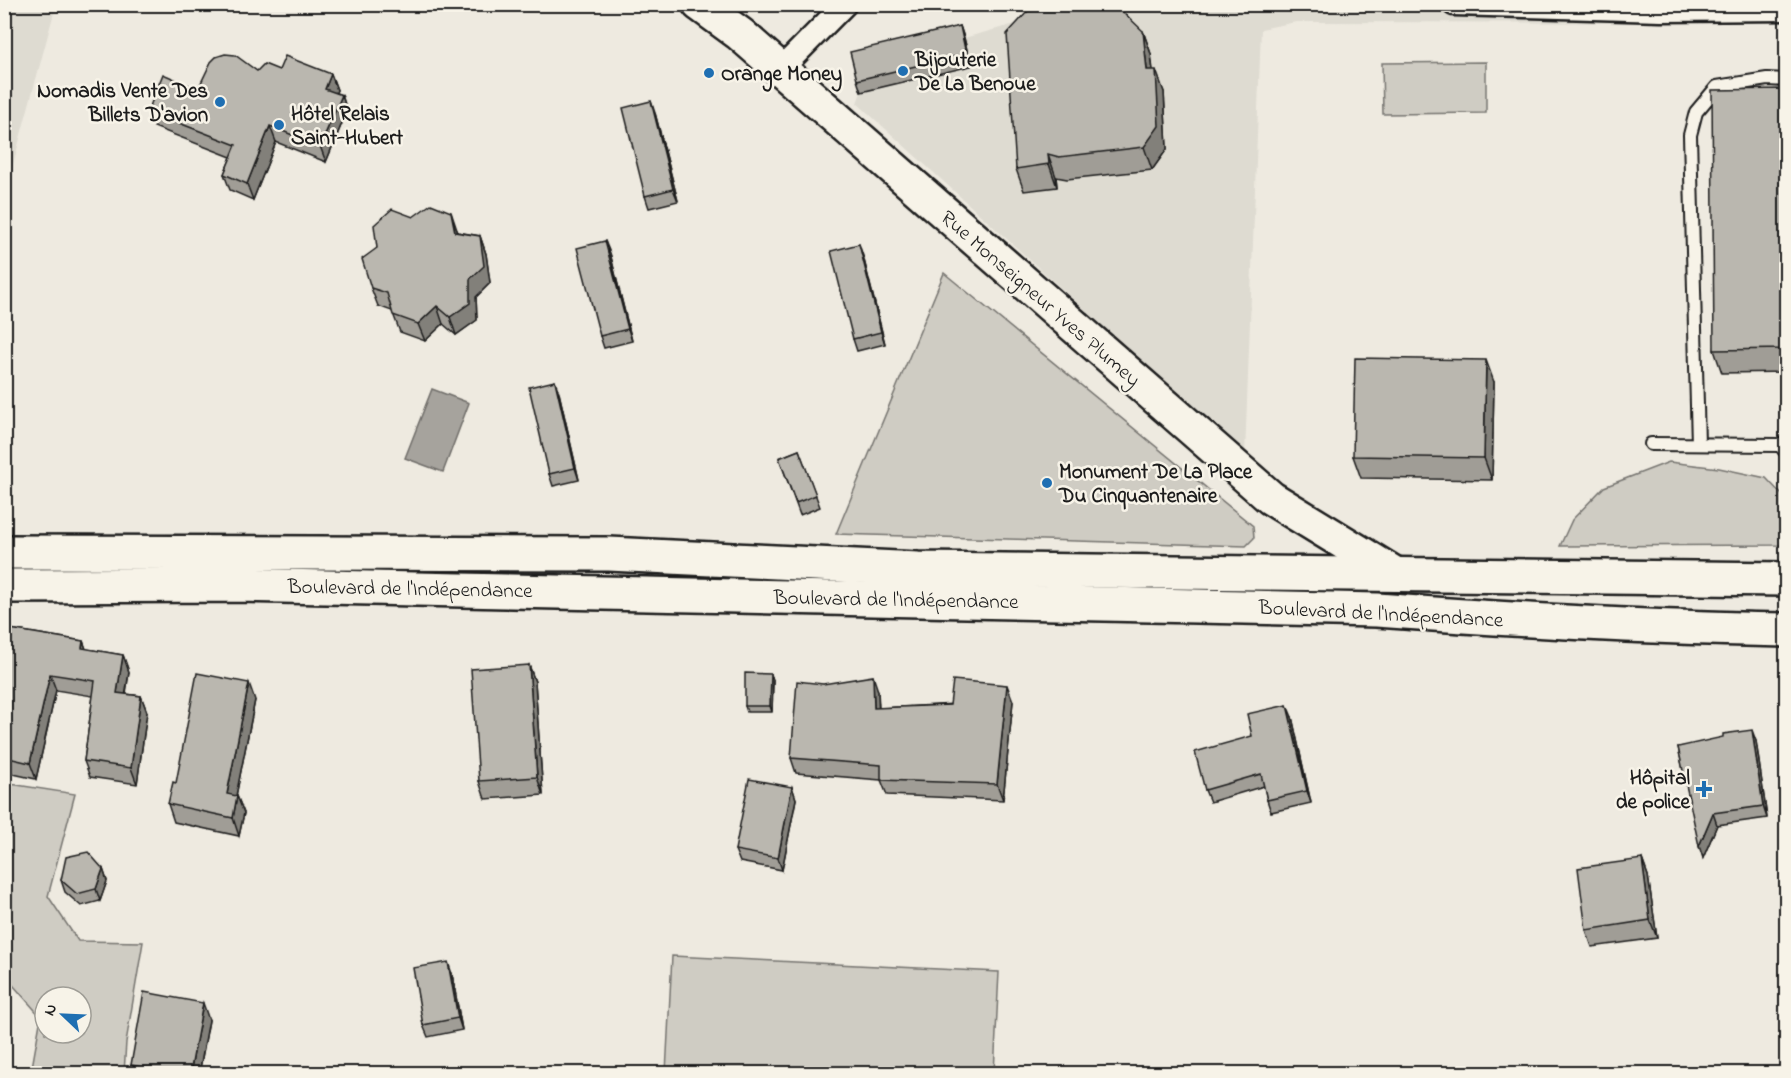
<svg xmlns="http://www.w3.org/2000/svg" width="1791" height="1078" font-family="'Indie Flower',sans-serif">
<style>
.built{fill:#dedbd1}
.green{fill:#cfccc3;stroke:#767470;stroke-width:1.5;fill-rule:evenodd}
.water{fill:#a6a39d;stroke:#6f6d69;stroke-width:1.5}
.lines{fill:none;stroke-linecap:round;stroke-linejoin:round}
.service-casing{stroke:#1c1c1c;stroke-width:16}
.minor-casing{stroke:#1c1c1c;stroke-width:27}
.secondary-casing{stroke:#1c1c1c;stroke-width:38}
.service{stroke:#f7f3e8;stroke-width:12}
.minor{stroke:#f7f3e8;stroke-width:22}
.secondary{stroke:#f7f3e8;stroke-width:33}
.wall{fill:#a09d96;stroke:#1c1c1c;stroke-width:1.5}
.shaded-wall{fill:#82807a;stroke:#1c1c1c;stroke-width:1.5}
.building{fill:#bab7af;stroke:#1c1c1c;stroke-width:1.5}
.poi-dot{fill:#1f6fb2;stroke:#f7f3e8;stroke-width:2}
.labels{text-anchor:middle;stroke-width:5;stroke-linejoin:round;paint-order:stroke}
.poi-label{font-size:21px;font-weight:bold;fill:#1c1c1c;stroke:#f7f3e8;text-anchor:start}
.street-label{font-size:21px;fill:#1c1c1c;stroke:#f7f3e8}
</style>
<rect width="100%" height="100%" fill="#eeeae0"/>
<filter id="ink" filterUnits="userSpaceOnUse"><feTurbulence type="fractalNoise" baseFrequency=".0167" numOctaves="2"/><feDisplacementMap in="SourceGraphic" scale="12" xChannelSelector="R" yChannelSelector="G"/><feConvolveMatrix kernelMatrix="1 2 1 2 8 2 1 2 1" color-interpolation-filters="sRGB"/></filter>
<g filter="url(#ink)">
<!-- built -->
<g class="built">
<path d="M 5,4 L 56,5 L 5,194 L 4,5 Z"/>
<path d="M 1161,5 L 1786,5 L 1786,23 L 1296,22 L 1261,29 L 1245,455 L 857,103 L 861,92 L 964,38 L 1041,17 Z"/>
</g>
<!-- green -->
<g class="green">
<path d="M 1486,62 L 1486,113 L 1383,114 L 1382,63 Z"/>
<path d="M 944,273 L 1253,526 L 1254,538 L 1246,546 L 836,534 Z"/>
<path d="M 1669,462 L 1719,468 L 1766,478 L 1786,499 L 1786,545 L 1560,546 L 1572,520 L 1604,487 Z"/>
<path d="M 4,783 L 75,794 L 48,896 L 78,941 L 143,942 L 126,1042 L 124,1073 L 31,1073 L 41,1017 L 13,985 L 5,985 ZM 45,997 L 81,997 L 81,1033 L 45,1033 Z"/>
<path d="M 672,956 L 999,972 L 994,1073 L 666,1073 Z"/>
</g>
<!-- water -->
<path class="water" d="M 432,389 L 469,403 L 443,472 L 405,458 Z"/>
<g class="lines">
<defs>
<g id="service">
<path d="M 1651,444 L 1780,445 L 1786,452"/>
<path d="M 1698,444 L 1690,135 L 1696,112 L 1717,87 L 1767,79 L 1786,80"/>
</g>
<g id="minor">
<path d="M 1454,4 L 1661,10 L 1786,9"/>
<path d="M 780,70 L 845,4"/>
</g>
<g id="secondary">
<path d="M 699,4 L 740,34 L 1271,498 L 1395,574"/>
<path d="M 4,552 L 609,554 L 918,569 L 1786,579"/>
<path d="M 4,586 L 236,585 L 1377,610 C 1513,620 1650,628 1786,630"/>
</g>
</defs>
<!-- service casing -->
<use href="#service" class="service-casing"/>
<!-- minor casing -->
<use href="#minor" class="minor-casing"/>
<!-- secondary casing -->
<use href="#secondary" class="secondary-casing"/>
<!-- service -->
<use href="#service" class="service"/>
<!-- minor -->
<use href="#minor" class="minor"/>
<!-- secondary -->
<use href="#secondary" class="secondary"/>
</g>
<!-- wall -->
<g class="wall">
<path d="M 1082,5 L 1084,11 L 1143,31 L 1151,54 L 1153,70 L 1164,92 L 1167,149 L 1152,170 L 1067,179 L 1056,177 L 1057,187 L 1024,191 L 1016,169 Z"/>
<path d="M 960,26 L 964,38 L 971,66 L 861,92 L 857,80 Z"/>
<path d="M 279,70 L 331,74 L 337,90 L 335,93 L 342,95 L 347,111 L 326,162 L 276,142 L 253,200 L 230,190 L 224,174 L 231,157 L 154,127 L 148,111 L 198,89 L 257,71 Z"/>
<path d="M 1786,89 L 1786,372 L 1722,373 L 1714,350 Z"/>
<path d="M 655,113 L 678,201 L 649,208 L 645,196 Z"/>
<path d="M 413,217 L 457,230 L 458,232 L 480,236 L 486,254 L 490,283 L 476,297 L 477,320 L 456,335 L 443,324 L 425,341 L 400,332 L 392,311 L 378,306 L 371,288 L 377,248 Z"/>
<path d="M 610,253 L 632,341 L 604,348 L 600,336 Z"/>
<path d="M 863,256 L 885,344 L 857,351 L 853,339 Z"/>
<path d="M 1494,382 L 1492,480 L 1361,478 L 1353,456 Z"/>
<path d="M 559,393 L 579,480 L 553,486 L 549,474 Z"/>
<path d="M 799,450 L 820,507 L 800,515 L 779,458 Z"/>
<path d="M 4,628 L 83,641 L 86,649 L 123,655 L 129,672 L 126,694 L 141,696 L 147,712 L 137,784 L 90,777 L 84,761 L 93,696 L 56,690 L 36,779 L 4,772 Z"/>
<path d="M 529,665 L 535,682 L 543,795 L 485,799 L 479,781 Z"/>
<path d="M 773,680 L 772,712 L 747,712 L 745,706 Z"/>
<path d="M 878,691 L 879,708 L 1013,701 L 1003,800 L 887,795 L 881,780 L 796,773 L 791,758 Z"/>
<path d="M 255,700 L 236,796 L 237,796 L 244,813 L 239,836 L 174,822 L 168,804 Z"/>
<path d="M 1292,717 L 1311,803 L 1271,812 L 1267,800 L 1264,786 L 1210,802 L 1205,790 L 1252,736 Z"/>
<path d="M 1756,741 L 1767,818 L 1717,825 L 1703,858 L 1678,747 Z"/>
<path d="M 792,787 L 796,799 L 782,870 L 740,862 L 735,850 Z"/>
<path d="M 1642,859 L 1648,876 L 1657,938 L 1592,947 L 1586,930 Z"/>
<path d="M 103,869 L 107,881 L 100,901 L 81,906 L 65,892 L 61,880 Z"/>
<path d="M 452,974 L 462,1030 L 428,1037 L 423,1025 Z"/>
<path d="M 209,1020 L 199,1074 L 134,1074 L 131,1065 Z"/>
</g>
<!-- shaded-wall -->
<g class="shaded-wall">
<path d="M 960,26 L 964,38 L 971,66 L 966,54 Z"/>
<path d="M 1143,31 L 1151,54 L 1155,93 L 1147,70 Z"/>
<path d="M 1156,70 L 1164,92 L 1167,149 L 1152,170 L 1144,147 Z"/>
<path d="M 331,74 L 337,90 L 331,105 L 325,89 Z"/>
<path d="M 342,95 L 347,111 L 326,162 L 320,146 Z"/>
<path d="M 651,101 L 655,113 L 678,201 L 673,189 Z"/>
<path d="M 270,126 L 276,142 L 253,200 L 247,184 Z"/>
<path d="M 1048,154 L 1056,177 L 1057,187 L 1049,164 Z"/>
<path d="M 451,212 L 457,230 L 462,250 L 455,232 Z"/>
<path d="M 480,236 L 486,254 L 490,283 L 476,297 L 477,320 L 456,335 L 450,317 L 470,279 Z"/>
<path d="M 605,241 L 610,253 L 632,341 L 628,329 Z"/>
<path d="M 859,244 L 863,256 L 885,344 L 881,332 Z"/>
<path d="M 437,306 L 443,324 L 425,341 L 418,324 Z"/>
<path d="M 1486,360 L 1494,382 L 1492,480 L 1484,458 Z"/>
<path d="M 555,381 L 559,393 L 579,480 L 575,468 Z"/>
<path d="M 83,641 L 89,657 L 82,648 Z"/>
<path d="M 123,655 L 129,672 L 123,709 L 117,693 Z"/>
<path d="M 529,665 L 535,682 L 543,795 L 537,777 Z"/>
<path d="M 50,674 L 56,690 L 36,779 L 30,763 Z"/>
<path d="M 771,674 L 773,680 L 772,712 L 770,706 Z"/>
<path d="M 873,676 L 878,691 L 879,724 L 874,708 Z"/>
<path d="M 249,683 L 255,700 L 233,811 L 227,794 Z"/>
<path d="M 1007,685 L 1013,701 L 1003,800 L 997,784 Z"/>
<path d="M 141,696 L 147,712 L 137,784 L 131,768 Z"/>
<path d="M 1287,705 L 1292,717 L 1311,803 L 1307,791 Z"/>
<path d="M 1752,730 L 1756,741 L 1767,818 L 1763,806 Z"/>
<path d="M 792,787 L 796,799 L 782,870 L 778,858 Z"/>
<path d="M 237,796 L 244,813 L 239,836 L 233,818 Z"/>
<path d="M 1713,813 L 1717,825 L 1703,858 L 1699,846 Z"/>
<path d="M 1642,859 L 1648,876 L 1657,938 L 1650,920 Z"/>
<path d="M 103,869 L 107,881 L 100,901 L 96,889 Z"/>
<path d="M 448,962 L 452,974 L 462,1030 L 458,1018 Z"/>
<path d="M 4,1000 L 9,1013 L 4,1042 Z"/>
<path d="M 203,1003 L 209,1020 L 199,1074 L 190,1074 Z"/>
</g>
<!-- building -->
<g class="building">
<path d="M 1082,5 L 1081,11 L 1121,10 L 1143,31 L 1147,70 L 1156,70 L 1159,126 L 1144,147 L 1059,157 L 1048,154 L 1049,164 L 1016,169 L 1007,34 L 1028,11 Z"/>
<path d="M 960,26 L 966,54 L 857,80 L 850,52 Z"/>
<path d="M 225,54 L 235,55 L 257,71 L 264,64 L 279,70 L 285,56 L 331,74 L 325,89 L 342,95 L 320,146 L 270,126 L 247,184 L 224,174 L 236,145 L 148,111 L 163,74 L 198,89 L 211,62 L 216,57 Z"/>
<path d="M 1786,89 L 1786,349 L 1714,350 L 1712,90 Z"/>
<path d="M 651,101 L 673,189 L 645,196 L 623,108 Z"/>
<path d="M 431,204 L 451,212 L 455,232 L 480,236 L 484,266 L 470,279 L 470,303 L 450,317 L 437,306 L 418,324 L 393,315 L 387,293 L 371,288 L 362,259 L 377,248 L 374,225 L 392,209 L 413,217 Z"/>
<path d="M 605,241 L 628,329 L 600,336 L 577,248 Z"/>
<path d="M 859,244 L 881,332 L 853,339 L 831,251 Z"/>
<path d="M 1355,358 L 1486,360 L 1484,458 L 1353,456 Z"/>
<path d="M 555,381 L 575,468 L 549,474 L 529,387 Z"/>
<path d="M 799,450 L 816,495 L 796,503 L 779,458 Z"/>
<path d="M 4,628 L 83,641 L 82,648 L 123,655 L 117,693 L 141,696 L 131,768 L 84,761 L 95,681 L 50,674 L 30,763 L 4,757 Z"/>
<path d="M 529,665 L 537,777 L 479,781 L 471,669 Z"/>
<path d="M 197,673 L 249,683 L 227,794 L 237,796 L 233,818 L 168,804 L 173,782 L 176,783 Z"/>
<path d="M 745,673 L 771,674 L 770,706 L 745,706 Z"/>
<path d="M 873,676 L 874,708 L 950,705 L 953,680 L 1007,685 L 997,784 L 881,780 L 881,765 L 791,758 L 797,681 L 823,684 Z"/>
<path d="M 1287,705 L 1307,791 L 1267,800 L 1261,774 L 1205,790 L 1195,752 L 1252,736 L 1247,714 Z"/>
<path d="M 1752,730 L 1763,806 L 1713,813 L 1699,846 L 1678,747 L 1723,737 L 1723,734 Z"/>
<path d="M 749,779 L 792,787 L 778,858 L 735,850 Z"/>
<path d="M 88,852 L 103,869 L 96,889 L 77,894 L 61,880 L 66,857 Z"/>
<path d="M 1642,859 L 1650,920 L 1586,930 L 1578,868 Z"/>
<path d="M 448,962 L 458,1018 L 423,1025 L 413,968 Z"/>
<path d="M 144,992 L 203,1003 L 190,1074 L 178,1074 L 131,1065 Z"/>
<path d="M 1765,1069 L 1766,1074 L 1742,1074 Z"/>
</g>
</g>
<!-- markers -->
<g class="poi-dot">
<circle cx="903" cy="71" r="6"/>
<circle cx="709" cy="73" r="6"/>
<circle cx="220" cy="102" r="6"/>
<circle cx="279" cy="125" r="6"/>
<circle cx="1047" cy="483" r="6"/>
<path d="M1701 780h6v6h6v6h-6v6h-6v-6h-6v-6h6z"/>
</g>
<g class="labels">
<!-- poi labels -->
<g class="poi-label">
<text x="915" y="66">Bijouterie<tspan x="915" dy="24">De La Benoue</tspan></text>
<text x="721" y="80">Orange Money</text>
<text x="208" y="97" text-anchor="end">Nomadis Vente Des<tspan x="208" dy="24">Billets D'avion</tspan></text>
<text x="291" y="120">Hôtel Relais<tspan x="291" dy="24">Saint-Hubert</tspan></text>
<text x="1059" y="478">Monument De La Place<tspan x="1059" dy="24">Du Cinquantenaire</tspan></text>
<text x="1690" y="784" text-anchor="end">Hôpital<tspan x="1690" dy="24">de police</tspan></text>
</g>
<!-- street labels -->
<g class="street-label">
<text transform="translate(1041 298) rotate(41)" y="7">Rue Monseigneur Yves Plumey</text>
<text transform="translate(410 588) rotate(1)" y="7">Boulevard de l'Indépendance</text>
<text transform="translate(896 599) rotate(1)" y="7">Boulevard de l'Indépendance</text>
<text transform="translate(1381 613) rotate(3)" y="7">Boulevard de l'Indépendance</text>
</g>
</g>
<!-- margin -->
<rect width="1791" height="1078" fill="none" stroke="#f7f3e8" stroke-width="24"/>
<rect x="12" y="12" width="1767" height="1054" fill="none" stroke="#1c1c1c" stroke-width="2" filter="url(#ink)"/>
<!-- north arrow -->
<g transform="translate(63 1015) rotate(293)"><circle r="28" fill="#f7f3e8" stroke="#9f9d96" stroke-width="1.5"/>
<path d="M0-4.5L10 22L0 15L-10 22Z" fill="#1f6fb2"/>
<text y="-9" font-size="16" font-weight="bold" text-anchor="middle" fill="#1c1c1c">N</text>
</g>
</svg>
